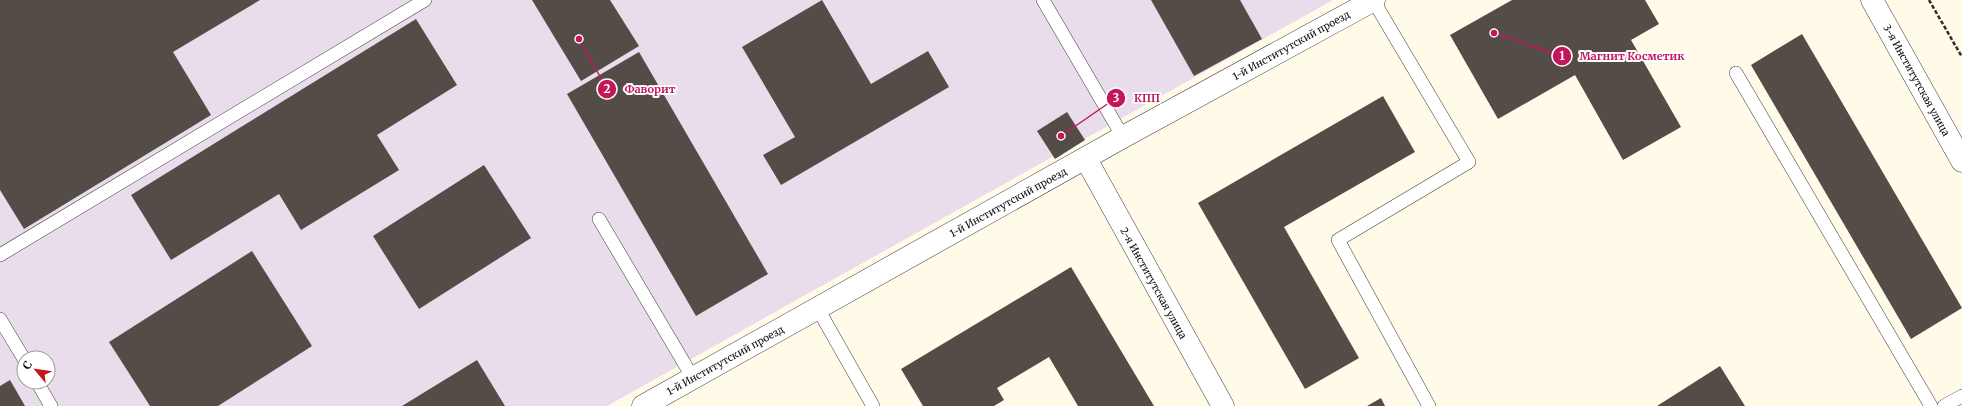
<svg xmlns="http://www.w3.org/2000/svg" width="1962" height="406" font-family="Merriweather,serif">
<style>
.industrial{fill:#eaddeb;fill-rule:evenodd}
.building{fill:#544c46}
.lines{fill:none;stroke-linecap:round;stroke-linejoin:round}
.lane-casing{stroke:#3e3e3e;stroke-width:14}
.street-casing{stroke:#3e3e3e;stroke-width:23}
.path{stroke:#2d2d2d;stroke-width:2.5;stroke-dasharray:4 2;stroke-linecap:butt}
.lane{stroke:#fff;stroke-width:13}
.street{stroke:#fff;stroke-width:22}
.labels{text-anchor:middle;stroke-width:4;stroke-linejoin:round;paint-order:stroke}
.street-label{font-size:10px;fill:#0b0b0b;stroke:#fff}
.leader{fill:none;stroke:#c2185b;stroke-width:1.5}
.callout-dot{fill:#c2185b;stroke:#fff;stroke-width:1.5}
.mark-label{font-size:12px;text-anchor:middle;font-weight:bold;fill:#fff}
.callout-label{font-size:11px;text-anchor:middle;font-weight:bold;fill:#c2185b;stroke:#fff;stroke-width:4;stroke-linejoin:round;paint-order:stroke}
</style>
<rect width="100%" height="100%" fill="#fffbe8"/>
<!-- industrial -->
<path class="industrial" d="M 0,0 L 1333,0 L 607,406 L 0,406 ZM 24,358 L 48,358 L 48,382 L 24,382 Z"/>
<!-- building -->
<g class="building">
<path d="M 0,0 L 260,0 L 173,52 L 211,115 L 24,229 L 0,190 Z"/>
<path d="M 532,0 L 610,0 L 639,46 L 581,81 Z"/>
<path d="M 822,0 L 871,84 L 928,51 L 949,87 L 781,185 L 763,155 L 795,137 L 742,47 Z"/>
<path d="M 1151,0 L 1240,0 L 1262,39 L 1194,76 Z"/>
<path d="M 1512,0 L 1645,0 L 1659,24 L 1631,40 L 1681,127 L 1623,160 L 1575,75 L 1498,119 L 1450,35 Z"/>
<path d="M 416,19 L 457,85 L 377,135 L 399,170 L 301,230 L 279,194 L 171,260 L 131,195 Z"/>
<path d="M 1802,34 L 1962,308 L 1911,339 L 1751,65 Z"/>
<path d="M 639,52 L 768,274 L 696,316 L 567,94 Z"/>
<path d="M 1383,96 L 1415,152 L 1284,227 L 1359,358 L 1305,389 L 1198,203 Z"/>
<path d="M 1067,112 L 1085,140 L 1055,159 L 1037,131 Z"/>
<path d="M 484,165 L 531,238 L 419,309 L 373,236 Z"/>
<path d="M 252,251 L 312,346 L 218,406 L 150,406 L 109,342 Z"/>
<path d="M 1071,267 L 1154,406 L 1078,406 L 1049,357 L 997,388 L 1004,400 L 994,406 L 923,406 L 901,369 Z"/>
<path d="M 477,360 L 505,406 L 402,406 Z"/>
<path d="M 1720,366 L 1745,406 L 1657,406 Z"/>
<path d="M 10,380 L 25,406 L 0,406 L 0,386 Z"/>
<path d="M 1381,398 L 1385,406 L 1367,406 Z"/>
</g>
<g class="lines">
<defs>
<g id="lane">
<path d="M 1043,0 L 1123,137"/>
<path d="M 1373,0 L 1469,162 L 1338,240 L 1429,406"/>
<path d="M 1736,73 L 1931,406"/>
<path d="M 599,219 L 693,378"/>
<path d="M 0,255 L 425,0"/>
<path d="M 818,309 L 873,406"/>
<path d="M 0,319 L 24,359"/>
<path d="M 37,382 L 51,406"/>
<path d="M 1944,406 L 1962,396"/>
</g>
<g id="street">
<path d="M 1872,0 L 1962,161"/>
<path d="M 1086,159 L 1223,406"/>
<path d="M 643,406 L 1123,137 L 1374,0"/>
</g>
</defs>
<!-- lane casing -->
<use href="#lane" class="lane-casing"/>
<!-- street casing -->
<use href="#street" class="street-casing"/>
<!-- path -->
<path class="path" d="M 1929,0 L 1962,57"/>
<!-- lane -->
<use href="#lane" class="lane"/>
<!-- street -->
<use href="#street" class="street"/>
</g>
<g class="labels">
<!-- street labels -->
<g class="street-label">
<text transform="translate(1291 45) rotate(-29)" y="4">1-й Институтский проезд</text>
<text transform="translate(1917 80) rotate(61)" y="4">3-я Институтская улица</text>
<text transform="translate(1008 202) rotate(-29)" y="4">1-й Институтский проезд</text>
<text transform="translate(1154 283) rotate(61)" y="4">2-я Институтская улица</text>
<text transform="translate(725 360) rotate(-29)" y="4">1-й Институтский проезд</text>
</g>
</g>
<!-- callouts -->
<path class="leader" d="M1494 33L1562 56M579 39L607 89M1061 136L1116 98"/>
<g class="callout-dot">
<circle cx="1494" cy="33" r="4"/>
<circle cx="579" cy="39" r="4"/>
<circle cx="1061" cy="136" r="4"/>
<circle cx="1562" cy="56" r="10"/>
<circle cx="607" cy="89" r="10"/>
<circle cx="1116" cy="98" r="10"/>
</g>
<g class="mark-label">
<text x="1562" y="60">1</text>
<text x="607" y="93">2</text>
<text x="1116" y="102">3</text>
</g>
<g class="callout-label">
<text x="1632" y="60">Магнит Косметик</text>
<text x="650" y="93">Фаворит</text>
<text x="1147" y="102">КПП</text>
</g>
<!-- north arrow -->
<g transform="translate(36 370) rotate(299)"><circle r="19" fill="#ffffff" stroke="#9d9d9d"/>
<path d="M0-3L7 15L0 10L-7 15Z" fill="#c6181c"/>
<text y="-6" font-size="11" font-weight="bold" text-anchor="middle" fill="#0b0b0b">С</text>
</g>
</svg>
